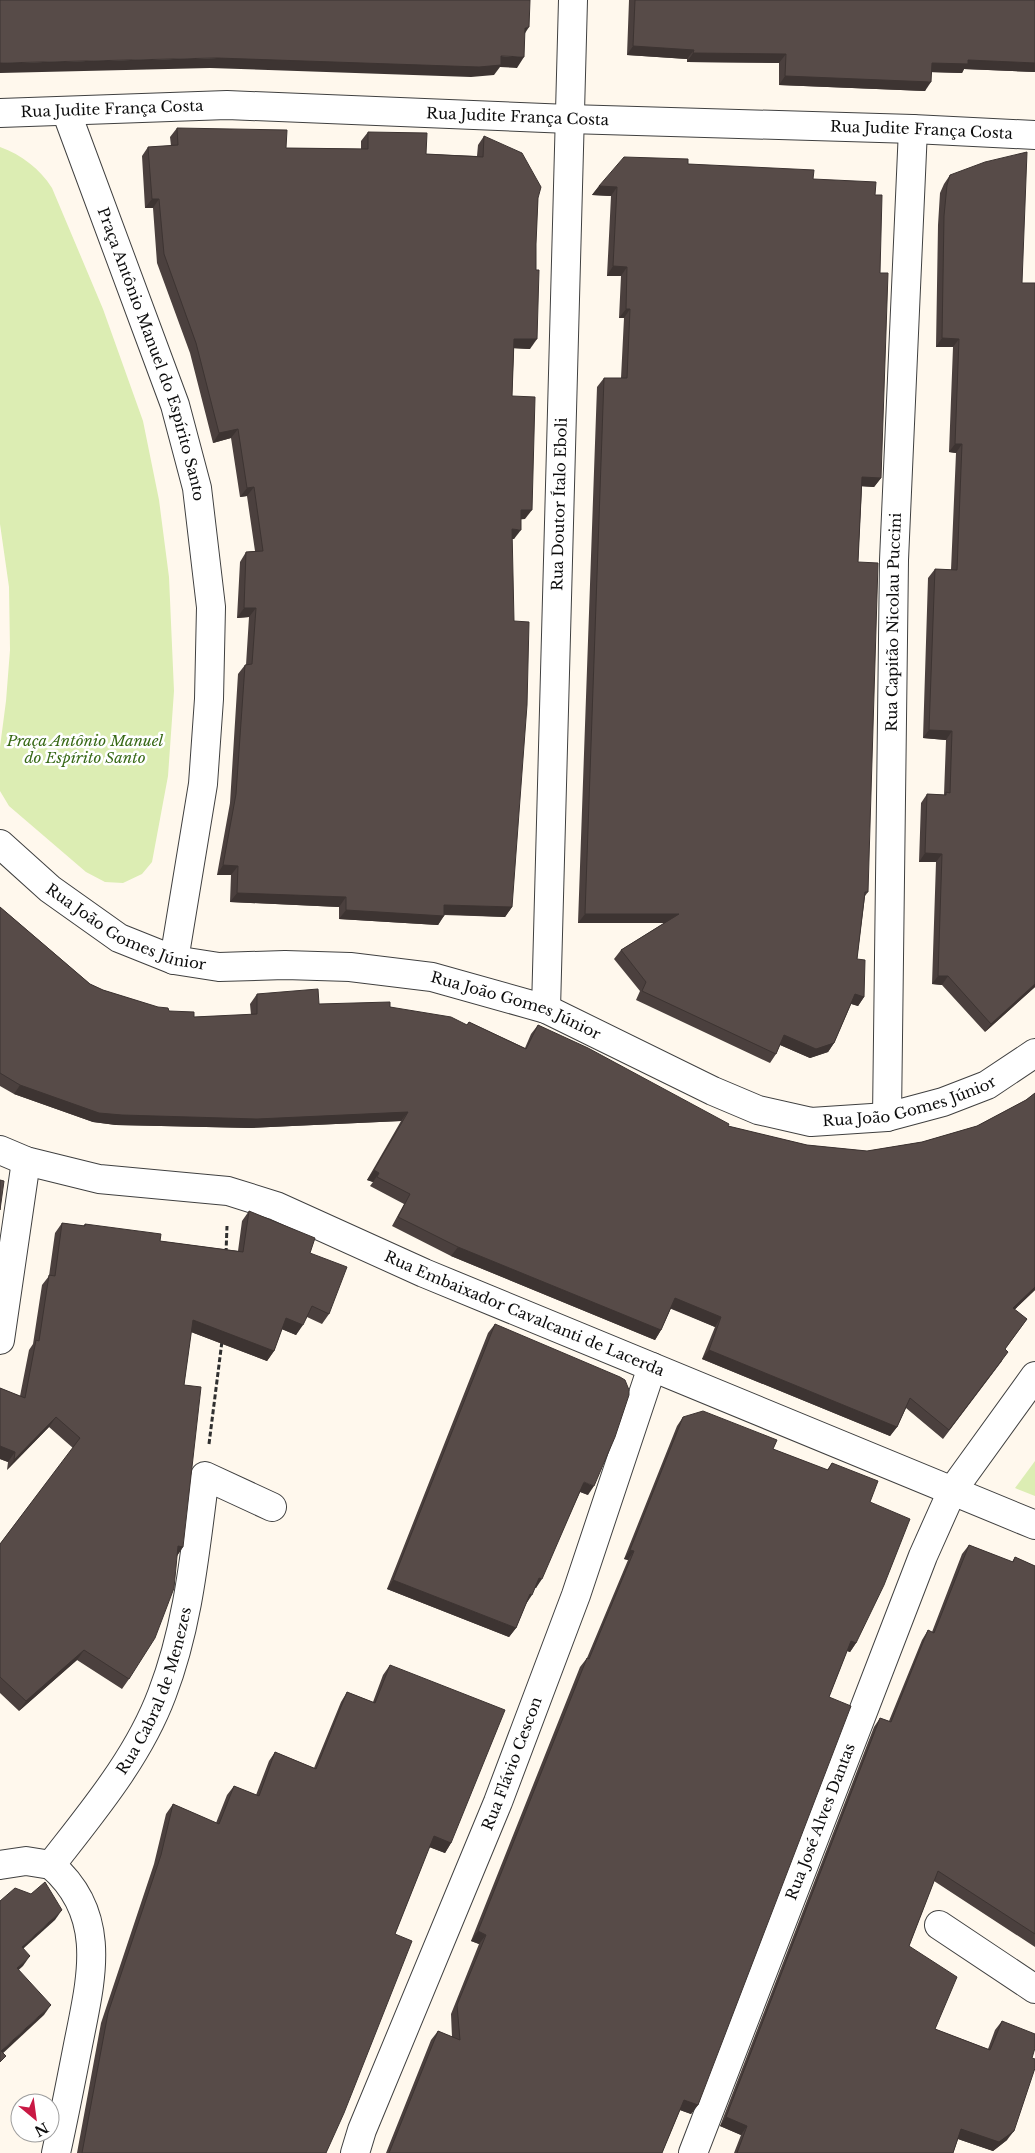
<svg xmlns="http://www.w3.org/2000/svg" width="1035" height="2153" font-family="'Libre Baskerville',serif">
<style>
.green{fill:#dcedb3}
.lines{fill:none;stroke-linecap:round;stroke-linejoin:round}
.minor-casing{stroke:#404040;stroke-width:30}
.path{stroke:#2f2f2f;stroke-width:3;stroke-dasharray:5 2.5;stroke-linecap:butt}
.minor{stroke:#fff;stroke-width:28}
.wall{fill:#4b403e}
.shaded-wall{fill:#3d3432}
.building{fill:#574b48;stroke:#3d3432}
.labels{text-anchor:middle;stroke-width:5;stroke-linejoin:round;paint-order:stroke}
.street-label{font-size:15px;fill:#0d0d0d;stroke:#fff}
.park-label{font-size:15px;font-style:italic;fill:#396a18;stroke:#fff}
</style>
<rect width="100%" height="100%" fill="#fff8ed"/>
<!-- green -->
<g class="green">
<path d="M 0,147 C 22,155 40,169 52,188 L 103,309 L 143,421 L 159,500 L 169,577 L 174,691 L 168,776 L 152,862 L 142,874 L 123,883 L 105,882 L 86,872 L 9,806 L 0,791 L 0,747 L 6,701 L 10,650 L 9,587 L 0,524 Z"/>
<path d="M 1035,1461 L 1035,1496 L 1015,1488 Z"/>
</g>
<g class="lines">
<defs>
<g id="minor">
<path id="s1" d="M 66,111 L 175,405 L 197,488 L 211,607 L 209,699 L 203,784 L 174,960"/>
<path id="s2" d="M 0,113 L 227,105 L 569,119 L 913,129 L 1035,135"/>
<path id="s3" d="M 0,844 L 50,889 L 119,938 L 174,960 L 219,967 L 285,965 L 350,967 L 432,977 L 546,1009 L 713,1091 L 758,1110 L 811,1122 L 887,1117 L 943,1102 L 987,1085 L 1035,1053"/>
<path id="s4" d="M 546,1009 L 573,0"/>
<path id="s5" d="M 887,1117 L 894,560 L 913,129"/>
<path id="s6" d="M 0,1150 L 26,1161 L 99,1179 L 228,1191 L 276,1206 L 424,1273 L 1035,1525"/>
<path d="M 0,1340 L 26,1161"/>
<path d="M 0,1865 L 26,1861 L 51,1865"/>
<path id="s7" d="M 51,1865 C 92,1812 138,1758 162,1694 C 189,1624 195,1550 205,1476 L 272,1507"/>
<path d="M 51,1865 C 109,1915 91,1979 78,2045 C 71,2081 64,2117 56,2153"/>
<path d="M 939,1925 L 1035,1989"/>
<path id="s8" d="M 355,2153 L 362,2130 L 498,1802 L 576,1595 L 652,1367"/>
<path id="s9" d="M 693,2153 L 923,1556 L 952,1491 L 1035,1376"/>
</g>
</defs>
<!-- minor casing -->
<use href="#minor" class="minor-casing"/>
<!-- path -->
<g class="path">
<path d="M 226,1253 L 227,1226"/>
<path d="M 209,1444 L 222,1341"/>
</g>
<!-- minor -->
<use href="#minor" class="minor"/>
</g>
<!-- wall -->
<g class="wall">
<path d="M 629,0 L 1035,0 L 1035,72 L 964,69 L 962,73 L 932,72 L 925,91 L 779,85 L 779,63 L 687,62 L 687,59 L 627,55 Z"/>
<path d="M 177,128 L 286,148 L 361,149 L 361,141 L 368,132 L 426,154 L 477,156 L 478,145 L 484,136 L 538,198 L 530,349 L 514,348 L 512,396 L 525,519 L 521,519 L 514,539 L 512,539 L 512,907 L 505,917 L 444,915 L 438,925 L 339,919 L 339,907 L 230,902 L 231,875 L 217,875 L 230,803 L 238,674 L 245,665 L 246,665 L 249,617 L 237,618 L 240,562 L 246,552 L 255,551 L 247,496 L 240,497 L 231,438 L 213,443 L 190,353 L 157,263 L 153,208 L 145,208 L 142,156 L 148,147 L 171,146 L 170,137 Z"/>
<path d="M 688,164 L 813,179 L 875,195 L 880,273 L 881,478 L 874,487 L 862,486 L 858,562 L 868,892 L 865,896 L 857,959 L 864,997 L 858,1006 L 851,1004 L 834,1043 L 828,1052 L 810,1058 L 780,1045 L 776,1054 L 770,1063 L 636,1000 L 640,991 L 614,959 L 621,950 L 664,923 L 578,923 L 597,387 L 604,378 L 621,378 L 624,318 L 619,318 L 621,276 L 607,276 L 611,196 L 592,195 L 599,186 Z"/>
<path d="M 950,175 L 1022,283 L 1035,283 L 1035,987 L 985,1032 L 942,985 L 932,984 L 936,862 L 919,862 L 921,803 L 927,794 L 944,795 L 946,740 L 923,738 L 928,578 L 935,569 L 951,570 L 956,453 L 949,452 L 953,347 L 936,347 L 938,225 L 940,193 L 944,184 Z"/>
<path d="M 0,907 L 90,984 L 103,990 L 169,1011 L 194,1017 L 251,1015 L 250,1004 L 257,994 L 319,1004 L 390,1007 L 467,1025 L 469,1022 L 525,1048 L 531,1034 L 538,1025 L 728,1126 L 807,1145 L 867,1151 L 922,1142 L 977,1126 L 1026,1100 L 1035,1093 L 1035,1290 L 1014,1310 L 1027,1319 L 1005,1349 L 1002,1361 L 943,1439 L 906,1408 L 897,1427 L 890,1436 L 702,1359 L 715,1327 L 671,1308 L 661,1330 L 655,1340 L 451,1256 L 392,1226 L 404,1204 L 370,1186 L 373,1182 L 367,1180 L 401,1121 L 251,1128 L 116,1125 L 93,1122 L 14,1094 L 0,1086 Z"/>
<path d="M 249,1211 L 310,1253 L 329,1314 L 322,1324 L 307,1317 L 296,1335 L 282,1329 L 274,1351 L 267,1361 L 191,1332 L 184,1385 L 183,1547 L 177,1556 L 129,1679 L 122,1689 L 77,1660 L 19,1711 L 0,1693 L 0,1544 L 73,1448 L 49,1427 L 7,1470 L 8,1462 L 0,1459 L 0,1388 L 20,1396 L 29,1350 L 33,1344 L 42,1285 L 49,1276 L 55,1233 L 62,1223 L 83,1226 L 85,1224 L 160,1241 L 238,1251 L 242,1221 Z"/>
<path d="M 495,1324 L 588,1495 L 580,1492 L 536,1588 L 535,1588 L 526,1604 L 516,1628 L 509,1637 L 387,1589 L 488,1333 Z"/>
<path d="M 683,1417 L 773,1449 L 827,1470 L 832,1463 L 870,1502 L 856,1643 L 850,1652 L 847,1651 L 829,1697 L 698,2105 L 691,2114 L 680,2110 L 662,2153 L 386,2153 L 431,2040 L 438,2031 L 452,2037 L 451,2014 L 479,1944 L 471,1941 L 580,1667 L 587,1658 L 628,1560 L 624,1559 L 677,1426 Z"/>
<path d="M 969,1545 L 1012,1562 L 1015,1557 L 1035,1566 L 1035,1947 L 934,1881 L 909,1946 L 935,2029 L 988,2049 L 995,2030 L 1002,2021 L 1032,2058 L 1007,2140 L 993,2151 L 958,2139 L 953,2153 L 734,2153 L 741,2135 L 720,2126 L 874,1727 L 880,1718 L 889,1721 L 922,1640 L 928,1630 L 932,1632 L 962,1554 Z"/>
<path d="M 390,1665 L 451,1843 L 445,1853 L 429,1847 L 395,1934 L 326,2153 L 77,2153 L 101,2023 L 154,1864 L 166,1814 L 173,1804 L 216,1823 L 227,1795 L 234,1786 L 256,1795 L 269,1761 L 275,1752 L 314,1768 L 341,1702 L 347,1692 L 373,1702 L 383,1675 Z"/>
</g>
<!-- shaded-wall -->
<g class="shaded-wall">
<path d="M 529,27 L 522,38 L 525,28 Z"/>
<path d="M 633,46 L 694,50 L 687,59 L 627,55 Z"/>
<path d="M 693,53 L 786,54 L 779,63 L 687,62 Z"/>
<path d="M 501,56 L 524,57 L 517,68 L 500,67 L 494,75 L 471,77 L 210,68 L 0,73 L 0,63 L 217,58 Z"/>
<path d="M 968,60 L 1035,63 L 1035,72 L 964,69 L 962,73 L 926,72 L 932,63 Z"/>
<path d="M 785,76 L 931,82 L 925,91 L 779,85 Z"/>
<path d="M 599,186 L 617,187 L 611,196 L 592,195 Z"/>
<path d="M 152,199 L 159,199 L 153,208 L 145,208 Z"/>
<path d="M 613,266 L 627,267 L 621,276 L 607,276 Z"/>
<path d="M 626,309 L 630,309 L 624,318 L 619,318 Z"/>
<path d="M 942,338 L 959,339 L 953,347 L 936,347 Z"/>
<path d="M 514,339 L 537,339 L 530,349 L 508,348 Z"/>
<path d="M 238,429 L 231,438 L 213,443 L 219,433 Z"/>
<path d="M 955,444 L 962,444 L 956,453 L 949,452 Z"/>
<path d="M 862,477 L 881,478 L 874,487 L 856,486 Z"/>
<path d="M 254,487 L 247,496 L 240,497 L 247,488 Z"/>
<path d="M 521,510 L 532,510 L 525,519 L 515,520 Z"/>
<path d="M 512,529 L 521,530 L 514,539 L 505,538 Z"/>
<path d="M 244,608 L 256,608 L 249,617 L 237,618 Z"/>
<path d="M 929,730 L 952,731 L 946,740 L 923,738 Z"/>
<path d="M 925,853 L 942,854 L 936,862 L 919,862 Z"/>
<path d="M 223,865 L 238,866 L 231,875 L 217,875 Z"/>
<path d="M 237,893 L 346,897 L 339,907 L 230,902 Z"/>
<path d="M 444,905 L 512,907 L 505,917 L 438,914 Z"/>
<path d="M 346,910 L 444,916 L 438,925 L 339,919 Z"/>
<path d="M 585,914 L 679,914 L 673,923 L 578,923 Z"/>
<path d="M 938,976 L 948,976 L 942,985 L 932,984 Z"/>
<path d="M 1035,984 L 1035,987 L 985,1032 L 991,1024 Z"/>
<path d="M 855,994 L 864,997 L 858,1006 L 849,1003 Z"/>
<path d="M 784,1035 L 834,1043 L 828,1052 L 810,1058 L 778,1044 Z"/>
<path d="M 20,1085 L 408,1112 L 401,1121 L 251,1128 L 116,1125 L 93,1122 L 14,1094 Z"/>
<path d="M 374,1170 L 379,1173 L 373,1182 L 367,1180 Z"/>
<path d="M 458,1247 L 661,1330 L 655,1340 L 451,1256 Z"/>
<path d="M 1035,1287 L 1035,1290 L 1006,1318 L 1013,1308 Z"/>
<path d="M 675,1298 L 721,1317 L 715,1327 L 669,1308 Z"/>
<path d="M 286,1318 L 303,1325 L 296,1335 L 279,1328 Z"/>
<path d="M 193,1320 L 274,1351 L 267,1361 L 186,1330 Z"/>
<path d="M 709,1350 L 897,1427 L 890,1436 L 702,1359 Z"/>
<path d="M 56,1417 L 49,1427 L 7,1470 L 14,1460 Z"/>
<path d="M 0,1446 L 15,1452 L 8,1462 L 0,1459 Z"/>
<path d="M 584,1482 L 594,1486 L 588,1495 L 578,1491 Z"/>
<path d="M 178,1546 L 183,1547 L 176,1557 Z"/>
<path d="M 630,1550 L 634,1551 L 628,1560 L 624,1559 Z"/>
<path d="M 539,1578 L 542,1579 L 536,1588 L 532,1587 Z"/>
<path d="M 393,1580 L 516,1628 L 509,1637 L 387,1589 Z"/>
<path d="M 530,1594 L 532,1595 L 526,1604 Z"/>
<path d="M 851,1641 L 856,1643 L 850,1652 L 845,1650 Z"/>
<path d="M 84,1650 L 77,1660 L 19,1711 L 26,1701 Z"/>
<path d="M 434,1836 L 451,1843 L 445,1853 L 427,1846 Z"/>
<path d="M 62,1910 L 55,1920 L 14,1957 L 22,1947 Z"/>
<path d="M 478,1931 L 486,1935 L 479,1944 L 471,1941 Z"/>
<path d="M 30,1956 L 23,1966 L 10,1978 L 17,1968 Z"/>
<path d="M 51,2005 L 44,2015 L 0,2056 L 1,2051 Z"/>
<path d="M 684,2100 L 698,2105 L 691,2114 L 677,2109 Z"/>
<path d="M 726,2117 L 747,2126 L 741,2135 L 720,2126 Z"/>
<path d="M 961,2129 L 1014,2131 L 1007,2140 L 993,2151 L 955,2138 Z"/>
</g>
<!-- building -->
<g class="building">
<path d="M 0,0 L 530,0 L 529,27 L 525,28 L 524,57 L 501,56 L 501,65 L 479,67 L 217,58 L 0,63 Z"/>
<path d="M 635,0 L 1035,0 L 1035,63 L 968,60 L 968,64 L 932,63 L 931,82 L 785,76 L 786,54 L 693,53 L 694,50 L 633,46 Z"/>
<path d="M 177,128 L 287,130 L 286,148 L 368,149 L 368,132 L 427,133 L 426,154 L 483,157 L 484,136 L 522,153 L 541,187 L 538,198 L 536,244 L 536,270 L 539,270 L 537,339 L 514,339 L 512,396 L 535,397 L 532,510 L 521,510 L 521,530 L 512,529 L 514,621 L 529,622 L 527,705 L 512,907 L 444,905 L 444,916 L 346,910 L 346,897 L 237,893 L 238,866 L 223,865 L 236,794 L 245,665 L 252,664 L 256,608 L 244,608 L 246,552 L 263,551 L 254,487 L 247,488 L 238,429 L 219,433 L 196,343 L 164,254 L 159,199 L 152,199 L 148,147 L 178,145 Z"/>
<path d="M 1027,152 L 1022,283 L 1035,283 L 1035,984 L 991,1024 L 948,976 L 938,976 L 942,854 L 925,853 L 927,794 L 946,795 L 946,792 L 950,793 L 952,731 L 929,730 L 934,594 L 935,569 L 957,570 L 962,444 L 955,444 L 959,339 L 942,338 L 944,216 L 947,185 L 950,175 L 985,162 Z"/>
<path d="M 624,157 L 688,159 L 688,164 L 814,170 L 813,179 L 876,182 L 875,195 L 882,195 L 880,273 L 888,273 L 881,478 L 862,477 L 858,562 L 878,563 L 868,892 L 865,892 L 857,959 L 865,960 L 864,997 L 855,994 L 834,1043 L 816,1049 L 784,1035 L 776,1054 L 642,991 L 646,982 L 621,950 L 679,914 L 585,914 L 604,378 L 627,378 L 630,309 L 626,309 L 627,267 L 613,266 L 617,187 L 599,186 Z"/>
<path d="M 0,907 L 90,984 L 103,990 L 158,1007 L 168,1008 L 169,1011 L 194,1012 L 194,1017 L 257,1014 L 257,994 L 318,989 L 319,1004 L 390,1002 L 390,1007 L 451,1017 L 467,1025 L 469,1022 L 526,1049 L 538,1025 L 588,1048 L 729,1124 L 728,1126 L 807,1145 L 867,1151 L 922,1142 L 977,1126 L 1026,1100 L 1035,1093 L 1035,1287 L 1013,1308 L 1027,1319 L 1005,1349 L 1008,1352 L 949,1430 L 910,1398 L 897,1427 L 709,1350 L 721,1317 L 675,1298 L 661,1330 L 458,1247 L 398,1217 L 410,1194 L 377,1177 L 379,1173 L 374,1170 L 408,1112 L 257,1119 L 122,1115 L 99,1113 L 20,1085 L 0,1073 Z"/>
<path d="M 0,1180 L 4,1181 L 0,1210 Z"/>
<path d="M 249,1211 L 315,1238 L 310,1253 L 347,1267 L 329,1314 L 312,1306 L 303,1325 L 286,1318 L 274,1351 L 193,1320 L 184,1385 L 201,1387 L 183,1547 L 178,1546 L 174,1588 L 155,1638 L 129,1679 L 84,1650 L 26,1701 L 0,1677 L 0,1544 L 80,1438 L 56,1417 L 14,1460 L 15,1452 L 0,1446 L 0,1388 L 25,1398 L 36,1340 L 39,1341 L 49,1275 L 55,1276 L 62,1223 L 85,1226 L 85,1224 L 161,1234 L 160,1241 L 243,1252 Z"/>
<path d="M 495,1324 L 620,1377 L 625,1380 L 629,1390 L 629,1395 L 615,1437 L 594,1486 L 584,1482 L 542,1579 L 539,1578 L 532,1595 L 530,1594 L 516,1628 L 393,1580 Z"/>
<path d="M 703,1411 L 777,1440 L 773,1449 L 828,1470 L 832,1463 L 878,1481 L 870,1502 L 910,1519 L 884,1585 L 856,1643 L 851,1641 L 829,1697 L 851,1706 L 698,2105 L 684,2100 L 662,2153 L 389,2153 L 438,2031 L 460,2040 L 457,2005 L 486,1935 L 478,1931 L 587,1658 L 589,1659 L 634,1551 L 630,1550 L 683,1417 Z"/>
<path d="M 969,1545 L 1013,1562 L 1015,1557 L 1035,1566 L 1035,1934 L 938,1871 L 909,1946 L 957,1977 L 935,2029 L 990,2050 L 1002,2021 L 1035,2034 L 1035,2048 L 1032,2058 L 1035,2059 L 1035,2068 L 1014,2131 L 999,2142 L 961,2129 L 953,2153 L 737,2153 L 747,2126 L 726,2117 L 880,1718 L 891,1722 L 928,1630 L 934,1633 Z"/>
<path d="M 390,1665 L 505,1710 L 451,1843 L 434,1836 L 395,1934 L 412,1941 L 344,2113 L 326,2153 L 82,2153 L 108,2013 L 161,1855 L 173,1804 L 219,1824 L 234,1786 L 259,1796 L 275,1752 L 316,1769 L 347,1692 L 375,1703 Z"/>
<path d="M 45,1882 L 62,1910 L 22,1947 L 30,1956 L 17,1968 L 51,2005 L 1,2051 L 6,2056 L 0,2062 L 0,1901 L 15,1888 L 31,1894 Z"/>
</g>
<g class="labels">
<!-- street labels -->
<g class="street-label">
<text dy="5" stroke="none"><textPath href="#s2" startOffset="112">Rua Judite França Costa</textPath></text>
<text dy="5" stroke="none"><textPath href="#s2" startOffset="518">Rua Judite França Costa</textPath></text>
<text dy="5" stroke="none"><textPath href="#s2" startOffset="922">Rua Judite França Costa</textPath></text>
<text dy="5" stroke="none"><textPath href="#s1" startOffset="258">Praça Antônio Manuel do Espírito Santo</textPath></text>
<text dy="5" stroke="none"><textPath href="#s4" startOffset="505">Rua Doutor Ítalo Eboli</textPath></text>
<text dy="5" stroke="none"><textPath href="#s5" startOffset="495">Rua Capitão Nicolau Puccini</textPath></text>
<text dy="5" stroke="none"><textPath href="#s3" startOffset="154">Rua João Gomes Júnior</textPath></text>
<text dy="5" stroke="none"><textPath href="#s3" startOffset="559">Rua João Gomes Júnior</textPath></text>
<text dy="5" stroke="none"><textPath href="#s3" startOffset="979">Rua João Gomes Júnior</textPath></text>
<text dy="5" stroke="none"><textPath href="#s6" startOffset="554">Rua Embaixador Cavalcanti de Lacerda</textPath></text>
<text dy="5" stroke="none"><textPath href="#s7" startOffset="205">Rua Cabral de Menezes</textPath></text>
<text dy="5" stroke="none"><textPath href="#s8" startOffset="420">Rua Flávio Cescon</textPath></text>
<text dy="5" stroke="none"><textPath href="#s9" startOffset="355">Rua José Alves Dantas</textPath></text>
</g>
<!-- park labels -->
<g class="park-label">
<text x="85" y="746">Praça Antônio Manuel<tspan x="85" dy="17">do Espírito Santo</tspan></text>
</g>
</g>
<!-- north arrow -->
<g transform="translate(35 2118) rotate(151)"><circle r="24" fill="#ffffff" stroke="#9e9e9e"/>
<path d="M0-4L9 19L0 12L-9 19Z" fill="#c91944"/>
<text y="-8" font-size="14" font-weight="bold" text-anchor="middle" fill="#0d0d0d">N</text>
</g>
</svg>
